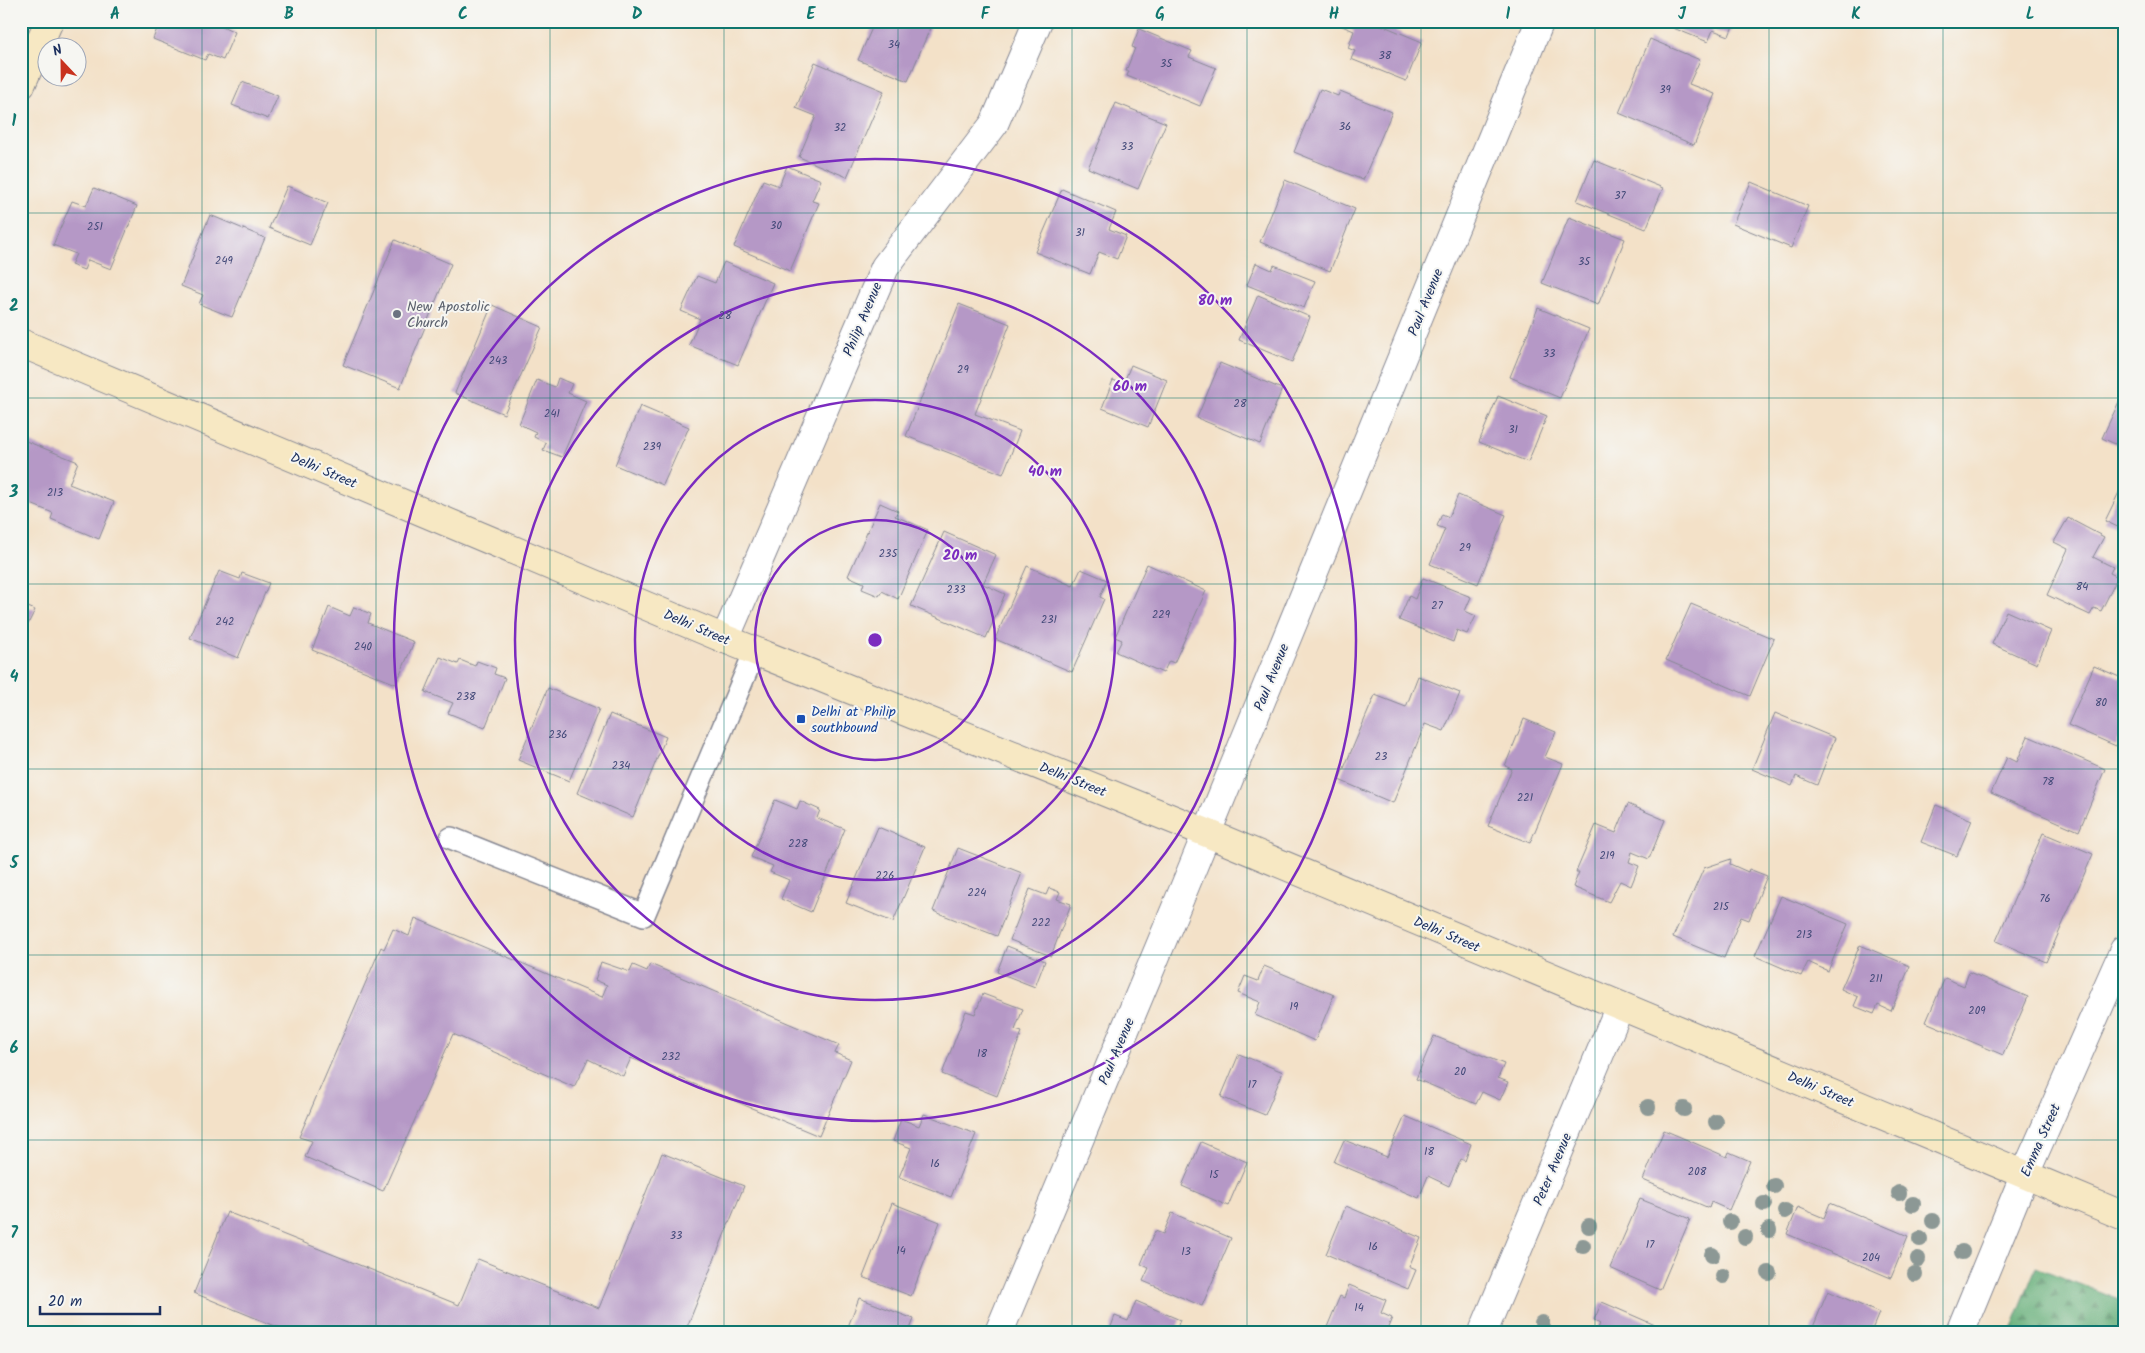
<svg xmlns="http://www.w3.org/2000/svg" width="2145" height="1353" font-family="Kalam,sans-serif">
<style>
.forest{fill:url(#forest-firs);stroke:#3e6e69}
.building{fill:#b598c6}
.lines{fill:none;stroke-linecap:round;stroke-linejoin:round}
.lane-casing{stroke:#878893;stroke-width:24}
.street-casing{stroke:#878893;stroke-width:30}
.secondary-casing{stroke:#878893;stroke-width:30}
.lane{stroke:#fff;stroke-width:21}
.street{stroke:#fff;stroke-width:28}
.secondary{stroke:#f7e8c3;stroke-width:28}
.tree{fill:#8c9895}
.grid{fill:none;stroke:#0f766e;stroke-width:1;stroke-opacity:0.55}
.ring{fill:none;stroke:#7b2cbf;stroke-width:2.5}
.worship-dot{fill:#6b7280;stroke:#f6f6f2;stroke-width:2}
.transit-dot{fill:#1a4fb4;stroke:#f6f6f2;stroke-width:2}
.labels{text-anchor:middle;stroke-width:4;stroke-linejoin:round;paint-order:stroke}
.number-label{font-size:11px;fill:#424978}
.street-label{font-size:14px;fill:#1b2f5e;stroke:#f6f6f2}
.worship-label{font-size:14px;fill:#5b616d;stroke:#f6f6f2;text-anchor:start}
.transit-label{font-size:14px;fill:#164399;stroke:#f6f6f2;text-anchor:start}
.centre{fill:#7b2cbf;stroke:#f6f6f2;stroke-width:2.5}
.ring-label{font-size:15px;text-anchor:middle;font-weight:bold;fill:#7b2cbf;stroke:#f6f6f2;stroke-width:4;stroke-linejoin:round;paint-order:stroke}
.neatline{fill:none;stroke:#0f766e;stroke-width:2}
.grid-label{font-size:16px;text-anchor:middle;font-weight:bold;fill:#0f766e}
</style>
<defs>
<pattern id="forest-firs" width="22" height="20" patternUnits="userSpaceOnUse" patternTransform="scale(1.25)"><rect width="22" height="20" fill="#61ac74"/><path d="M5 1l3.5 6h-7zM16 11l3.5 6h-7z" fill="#4f8c62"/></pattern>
</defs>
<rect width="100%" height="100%" fill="#f6f6f2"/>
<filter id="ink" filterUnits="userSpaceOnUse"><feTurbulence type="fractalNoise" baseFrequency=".02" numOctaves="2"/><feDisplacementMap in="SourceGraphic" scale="10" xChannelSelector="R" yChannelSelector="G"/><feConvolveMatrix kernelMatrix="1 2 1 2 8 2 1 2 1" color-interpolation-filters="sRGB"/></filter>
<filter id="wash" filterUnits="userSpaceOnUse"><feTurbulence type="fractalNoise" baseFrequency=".0096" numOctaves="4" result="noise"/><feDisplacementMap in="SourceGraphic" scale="20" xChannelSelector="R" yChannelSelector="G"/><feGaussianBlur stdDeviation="1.12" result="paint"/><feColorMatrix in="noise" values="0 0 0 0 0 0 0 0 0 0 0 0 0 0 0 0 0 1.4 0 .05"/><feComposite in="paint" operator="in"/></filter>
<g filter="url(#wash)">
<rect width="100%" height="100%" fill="#f3e1c8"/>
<!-- forest -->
<path class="forest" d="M 2036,1267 L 2124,1301 L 2124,1332 L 2010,1332 Z"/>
<g id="blocks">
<!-- building -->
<g class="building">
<path d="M 160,21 L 222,21 L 220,25 L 235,32 L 223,60 L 208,54 L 205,60 L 153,39 Z"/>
<path d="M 875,21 L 925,21 L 923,26 L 930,28 L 908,81 L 858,60 Z"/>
<path d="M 1330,21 L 1372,21 L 1422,42 L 1406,81 L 1351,59 L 1355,51 L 1348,48 L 1354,31 Z"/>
<path d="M 1656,21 L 1735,21 L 1729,36 L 1713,30 L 1708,42 Z"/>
<path d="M 1139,29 L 1192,51 L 1189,57 L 1216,68 L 1200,106 L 1127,76 L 1129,71 L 1126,71 L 1135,48 L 1132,47 Z"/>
<path d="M 1650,39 L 1700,60 L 1689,84 L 1715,94 L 1694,145 L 1619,113 Z"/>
<path d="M 815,62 L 884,91 L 847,177 L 799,157 L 816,116 L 796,108 Z"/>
<path d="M 242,82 L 278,96 L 268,119 L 232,105 Z"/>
<path d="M 1320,89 L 1338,96 L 1340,91 L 1392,112 L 1363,180 L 1294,152 Z"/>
<path d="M 1116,103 L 1166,123 L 1138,189 L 1088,168 Z"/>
<path d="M 1594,160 L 1663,188 L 1646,229 L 1577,201 Z"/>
<path d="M 787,166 L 821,180 L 812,201 L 819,203 L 790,271 L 734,247 L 763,180 L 779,186 Z"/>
<path d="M 1285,180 L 1355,209 L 1330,271 L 1260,242 Z"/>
<path d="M 1751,182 L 1808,206 L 1791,248 L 1733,224 Z"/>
<path d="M 287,186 L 328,203 L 310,245 L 269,228 Z"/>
<path d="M 94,188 L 137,206 L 111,269 L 88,260 L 84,270 L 71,265 L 76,254 L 53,245 L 72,201 L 86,206 Z"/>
<path d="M 1062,189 L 1116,212 L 1109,229 L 1126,236 L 1117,259 L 1099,252 L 1090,274 L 1035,252 Z"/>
<path d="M 210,215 L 265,238 L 232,317 L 199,304 L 203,295 L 181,286 Z"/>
<path d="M 1569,217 L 1625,239 L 1598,305 L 1542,283 Z"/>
<path d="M 395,240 L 451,264 L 400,388 L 343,365 Z"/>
<path d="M 724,262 L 773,283 L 738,365 L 689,345 L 700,319 L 681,311 L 697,276 L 715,283 Z"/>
<path d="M 1256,263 L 1272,270 L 1274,265 L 1315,281 L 1304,308 L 1247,285 Z"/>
<path d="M 1258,295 L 1310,317 L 1292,362 L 1239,340 Z"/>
<path d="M 959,304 L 1010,324 L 975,414 L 1020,431 L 1003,474 L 906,436 Z"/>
<path d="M 492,305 L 542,327 L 504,414 L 455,393 Z"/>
<path d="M 1538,308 L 1589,329 L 1560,398 L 1510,377 Z"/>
<path d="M 1220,363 L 1282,389 L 1260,444 L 1197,418 Z"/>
<path d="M 1131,365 L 1167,380 L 1148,427 L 1102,408 L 1113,380 L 1123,384 Z"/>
<path d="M 558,378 L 572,384 L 568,393 L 586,401 L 562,457 L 543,450 L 546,443 L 534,437 L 536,432 L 519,424 L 537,380 L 555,387 Z"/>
<path d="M 2124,391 L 2124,448 L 2102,438 Z"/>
<path d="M 1498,396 L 1547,416 L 1528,462 L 1479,442 Z"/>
<path d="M 640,406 L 689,427 L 663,485 L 615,465 Z"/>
<path d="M 21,439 L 78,462 L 69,484 L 114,502 L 99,539 L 51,519 L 53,513 L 21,500 Z"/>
<path d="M 2124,482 L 2124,530 L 2105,521 Z"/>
<path d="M 1458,495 L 1506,515 L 1478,584 L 1430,564 L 1445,529 L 1437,526 L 1442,514 L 1449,517 Z"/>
<path d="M 880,503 L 898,511 L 895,516 L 928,530 L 898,599 L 882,591 L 879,596 L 862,589 L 864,583 L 848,576 Z"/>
<path d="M 2068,518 L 2104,537 L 2093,557 L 2113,567 L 2110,573 L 2118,577 L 2101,611 L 2094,608 L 2090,615 L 2047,595 L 2068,549 L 2054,542 Z"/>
<path d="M 944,532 L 996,555 L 983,584 L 1005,594 L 986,638 L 911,606 Z"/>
<path d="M 1147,564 L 1206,591 L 1174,663 L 1169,661 L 1163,673 L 1116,652 L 1122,640 L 1115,637 Z"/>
<path d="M 1027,566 L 1073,586 L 1081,569 L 1107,580 L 1100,597 L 1104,599 L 1072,672 L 995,639 Z"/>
<path d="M 219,571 L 240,579 L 242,573 L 269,583 L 238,658 L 190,638 Z"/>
<path d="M 1423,578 L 1471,597 L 1465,611 L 1476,616 L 1467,634 L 1457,630 L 1453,642 L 1399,620 L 1409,596 L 1415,599 Z"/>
<path d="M 21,604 L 35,610 L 28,624 L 21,621 Z"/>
<path d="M 1691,604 L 1774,639 L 1750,696 L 1666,660 Z"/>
<path d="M 329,607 L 350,616 L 354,607 L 371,614 L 368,623 L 414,642 L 396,684 L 312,650 Z"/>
<path d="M 2006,611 L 2051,631 L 2037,664 L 1992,644 Z"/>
<path d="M 440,657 L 458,664 L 460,660 L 475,666 L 477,661 L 496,668 L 494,674 L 505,678 L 485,728 L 448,713 L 453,703 L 425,692 Z"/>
<path d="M 2094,666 L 2124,679 L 2124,728 L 2116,746 L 2068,725 Z"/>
<path d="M 1418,676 L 1460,693 L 1444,731 L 1425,724 L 1393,803 L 1339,780 L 1375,695 L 1406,707 Z"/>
<path d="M 548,688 L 599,709 L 569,781 L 518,760 Z"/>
<path d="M 1775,713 L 1835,738 L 1817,785 L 1796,776 L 1792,786 L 1752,769 Z"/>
<path d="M 610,714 L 666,737 L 633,817 L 577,793 Z"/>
<path d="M 1524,719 L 1556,732 L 1545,757 L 1563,764 L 1530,843 L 1488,826 L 1512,769 L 1505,766 Z"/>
<path d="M 2028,736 L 2105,769 L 2079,831 L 1991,793 L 2007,757 L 2017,762 Z"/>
<path d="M 775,800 L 797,809 L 800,801 L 820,810 L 817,818 L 845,829 L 811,912 L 781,899 L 789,880 L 770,872 L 773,866 L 751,857 Z"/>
<path d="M 1628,804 L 1665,820 L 1649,859 L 1632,852 L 1629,862 L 1639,866 L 1631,886 L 1620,881 L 1609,902 L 1573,887 L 1579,872 L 1576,872 L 1596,825 L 1616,833 Z"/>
<path d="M 1936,805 L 1972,820 L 1957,856 L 1921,842 Z"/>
<path d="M 878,827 L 925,847 L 893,922 L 846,903 Z"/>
<path d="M 2043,833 L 2093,854 L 2046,962 L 1996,941 Z"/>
<path d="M 958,848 L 1022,873 L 997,936 L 933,911 Z"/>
<path d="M 1731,859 L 1730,864 L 1748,872 L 1749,869 L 1767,876 L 1749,920 L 1741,917 L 1724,958 L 1673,937 L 1704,868 Z"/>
<path d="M 1049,888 L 1060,892 L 1057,899 L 1071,904 L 1051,956 L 1010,940 L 1030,889 L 1046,895 Z"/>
<path d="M 1781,896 L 1848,924 L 1828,971 L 1808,962 L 1801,976 L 1755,956 Z"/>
<path d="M 415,918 L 602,997 L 607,985 L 595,980 L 601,962 L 630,972 L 633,965 L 647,971 L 650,964 L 839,1045 L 835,1053 L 851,1060 L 819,1136 L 631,1058 L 623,1076 L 588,1059 L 574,1087 L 453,1034 L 383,1191 L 305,1157 L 312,1141 L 299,1137 L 381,947 L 384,949 L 393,929 L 409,936 Z"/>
<path d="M 1860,945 L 1910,966 L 1891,1011 L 1878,1005 L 1874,1014 L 1854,1006 L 1858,997 L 1841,989 Z"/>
<path d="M 1007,946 L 1045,961 L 1035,987 L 997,972 Z"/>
<path d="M 1264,966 L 1334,995 L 1315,1041 L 1255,1015 L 1260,1002 L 1238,993 L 1245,976 L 1258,981 Z"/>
<path d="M 1969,972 L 2028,997 L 2003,1055 L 1926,1022 L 1945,978 L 1964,986 Z"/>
<path d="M 983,994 L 1023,1009 L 1015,1030 L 1022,1032 L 997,1096 L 942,1074 L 966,1011 L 975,1014 Z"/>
<path d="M 1434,1036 L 1504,1064 L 1498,1078 L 1508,1082 L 1500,1100 L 1482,1092 L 1476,1104 L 1416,1079 Z"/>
<path d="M 1239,1054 L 1283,1072 L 1265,1115 L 1221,1097 Z"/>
<path d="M 924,1114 L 976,1134 L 951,1197 L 899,1177 L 911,1148 L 893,1141 L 901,1119 L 919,1126 Z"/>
<path d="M 1405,1116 L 1471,1144 L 1465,1161 L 1461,1159 L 1449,1186 L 1428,1176 L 1419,1198 L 1334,1162 L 1344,1140 L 1387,1157 Z"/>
<path d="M 1664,1130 L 1727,1157 L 1729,1152 L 1750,1161 L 1729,1210 L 1711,1202 L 1709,1208 L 1643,1180 Z"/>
<path d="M 1201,1142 L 1247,1162 L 1228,1206 L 1182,1186 Z"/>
<path d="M 662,1153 L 744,1186 L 685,1332 L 290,1332 L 194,1293 L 227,1212 L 459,1305 L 478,1259 L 599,1308 Z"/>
<path d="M 1640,1199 L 1690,1219 L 1660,1290 L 1610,1268 Z"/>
<path d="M 892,1203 L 940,1222 L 911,1296 L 863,1277 Z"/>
<path d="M 1830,1203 L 1908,1236 L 1891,1278 L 1787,1234 L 1798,1207 L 1824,1218 Z"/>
<path d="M 1346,1206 L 1421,1238 L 1409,1267 L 1416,1270 L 1408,1289 L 1326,1254 Z"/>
<path d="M 1172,1213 L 1231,1238 L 1202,1306 L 1143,1281 L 1149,1268 L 1141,1264 L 1155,1231 L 1163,1234 Z"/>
<path d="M 1349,1285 L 1386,1300 L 1381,1313 L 1392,1318 L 1386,1332 L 1325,1332 L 1340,1296 L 1344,1298 Z"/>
<path d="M 1828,1291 L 1879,1313 L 1871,1332 L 1811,1332 Z"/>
<path d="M 859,1298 L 914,1319 L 909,1332 L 846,1332 Z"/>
<path d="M 1136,1301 L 1180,1320 L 1175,1332 L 1109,1332 L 1115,1316 L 1128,1321 Z"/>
<path d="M 1602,1302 L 1655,1325 L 1652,1332 L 1597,1332 L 1600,1323 L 1594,1320 Z"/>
</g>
</g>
</g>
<g filter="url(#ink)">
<use href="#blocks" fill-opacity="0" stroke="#878893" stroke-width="1"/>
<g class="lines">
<defs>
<path id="lane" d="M 451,838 L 644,915 L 755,651"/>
<g id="street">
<path d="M 725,639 L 885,267 L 994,124 L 1038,21"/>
<path d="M 999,1332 L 1185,886 L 1540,21"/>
<path d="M 1483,1332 L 1620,1006"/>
<path d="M 1960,1332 L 2025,1174 L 2124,950"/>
</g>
<g id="secondary">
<path d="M 21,85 L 49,21"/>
<path d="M 21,343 L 725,639 L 1207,833 L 2124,1216"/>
</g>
</defs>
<!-- lane casing -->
<use href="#lane" class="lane-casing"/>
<!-- street casing -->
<use href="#street" class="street-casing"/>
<!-- secondary casing -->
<use href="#secondary" class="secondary-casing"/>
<!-- lane -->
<use href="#lane" class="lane"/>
<!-- street -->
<use href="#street" class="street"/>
<!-- secondary -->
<use href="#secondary" class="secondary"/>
</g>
<!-- trees -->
<g class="tree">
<circle cx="1648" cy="1107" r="8"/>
<circle cx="1684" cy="1109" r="8"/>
<circle cx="1716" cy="1122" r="8"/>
<circle cx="1774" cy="1186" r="8"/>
<circle cx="1899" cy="1193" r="8"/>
<circle cx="1764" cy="1204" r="8"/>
<circle cx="1913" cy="1204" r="8"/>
<circle cx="1785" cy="1211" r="8"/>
<circle cx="1933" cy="1221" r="8"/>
<circle cx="1730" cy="1222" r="8"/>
<circle cx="1589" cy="1226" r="8"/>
<circle cx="1769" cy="1230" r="8"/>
<circle cx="1745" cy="1237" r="8"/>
<circle cx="1920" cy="1239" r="8"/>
<circle cx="1583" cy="1246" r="8"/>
<circle cx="1962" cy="1252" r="8"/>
<circle cx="1712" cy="1255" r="8"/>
<circle cx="1918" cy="1259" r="8"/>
<circle cx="1769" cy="1273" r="8"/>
<circle cx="1915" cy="1274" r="8"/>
<circle cx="1723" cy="1276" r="8"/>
<circle cx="1542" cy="1323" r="8"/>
</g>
</g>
<!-- grid -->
<path class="grid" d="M 202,21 L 202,1332M 376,21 L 376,1332M 550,21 L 550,1332M 724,21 L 724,1332M 898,21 L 898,1332M 1072,21 L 1072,1332M 1247,21 L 1247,1332M 1421,21 L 1421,1332M 1595,21 L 1595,1332M 1769,21 L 1769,1332M 1943,21 L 1943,1332M 21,213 L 2124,213M 21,398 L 2124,398M 21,584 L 2124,584M 21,769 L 2124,769M 21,955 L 2124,955M 21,1140 L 2124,1140"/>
<!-- distance rings -->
<g class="ring">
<circle cx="875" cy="640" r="120"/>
<circle cx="875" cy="640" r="240"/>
<circle cx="875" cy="640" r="360"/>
<circle cx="875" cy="640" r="481"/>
</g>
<!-- markers -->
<circle class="worship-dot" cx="397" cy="314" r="5"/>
<rect class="transit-dot" x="796" y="714" width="10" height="10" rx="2.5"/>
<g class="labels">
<!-- number labels -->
<g class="number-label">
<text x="894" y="48">34</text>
<text x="1385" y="59">38</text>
<text x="1166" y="67">35</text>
<text x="1665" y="93">39</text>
<text x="1345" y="130">36</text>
<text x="840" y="131">32</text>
<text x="1127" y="150">33</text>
<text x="1620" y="199">37</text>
<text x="776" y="229">30</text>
<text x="95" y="230">251</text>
<text x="1080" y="236">31</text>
<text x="224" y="264">249</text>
<text x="1584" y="265">35</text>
<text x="725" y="319">28</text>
<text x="1549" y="357">33</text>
<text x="498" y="364">243</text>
<text x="963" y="373">29</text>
<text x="1240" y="407">28</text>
<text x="552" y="417">241</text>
<text x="1513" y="433">31</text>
<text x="652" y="450">239</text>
<text x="55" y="496">213</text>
<text x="1465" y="551">29</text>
<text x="888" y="557">235</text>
<text x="2082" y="590">84</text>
<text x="956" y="593">233</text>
<text x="1437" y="609">27</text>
<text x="1161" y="618">229</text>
<text x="1049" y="623">231</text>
<text x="225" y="625">242</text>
<text x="363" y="650">240</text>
<text x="466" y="700">238</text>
<text x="2101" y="706">80</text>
<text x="558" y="738">236</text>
<text x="1381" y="760">23</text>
<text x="621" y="769">234</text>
<text x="2048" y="785">78</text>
<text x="1525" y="801">221</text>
<text x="798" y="847">228</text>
<text x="1607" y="859">219</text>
<text x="885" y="879">226</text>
<text x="977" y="896">224</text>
<text x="2045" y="902">76</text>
<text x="1721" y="910">215</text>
<text x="1041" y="926">222</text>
<text x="1804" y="938">213</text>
<text x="1876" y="982">211</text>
<text x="1294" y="1010">19</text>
<text x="1977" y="1014">209</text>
<text x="982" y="1057">18</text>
<text x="671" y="1060">232</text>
<text x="1460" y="1075">20</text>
<text x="1252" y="1088">17</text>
<text x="1429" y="1155">18</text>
<text x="935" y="1167">16</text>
<text x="1697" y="1175">208</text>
<text x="1214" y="1178">15</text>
<text x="676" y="1239">33</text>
<text x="1650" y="1248">17</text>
<text x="1373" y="1250">16</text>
<text x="901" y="1254">14</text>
<text x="1186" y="1255">13</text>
<text x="1871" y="1261">204</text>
<text x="1359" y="1311">14</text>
</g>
<!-- street labels -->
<g class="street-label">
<text transform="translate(1425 302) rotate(-68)" y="5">Paul Avenue</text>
<text transform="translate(862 319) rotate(-67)" y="5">Philip Avenue</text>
<text transform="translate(324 470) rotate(23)" y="5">Delhi Street</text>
<text transform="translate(697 627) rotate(23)" y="5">Delhi Street</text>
<text transform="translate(1271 677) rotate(-68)" y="5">Paul Avenue</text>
<text transform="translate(1073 779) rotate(22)" y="5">Delhi Street</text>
<text transform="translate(1447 934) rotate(23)" y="5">Delhi Street</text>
<text transform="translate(1116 1051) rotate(-67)" y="5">Paul Avenue</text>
<text transform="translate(1821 1089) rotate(23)" y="5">Delhi Street</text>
<text transform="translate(2040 1140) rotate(-66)" y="5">Emma Street</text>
<text transform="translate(1552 1169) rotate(-67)" y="5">Peter Avenue</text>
</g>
<!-- worship labels -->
<g class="worship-label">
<text x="407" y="311">New Apostolic<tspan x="407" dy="16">Church</tspan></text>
</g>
<!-- transit labels -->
<g class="transit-label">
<text x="811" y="716">Delhi at Philip<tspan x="811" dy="16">southbound</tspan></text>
</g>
</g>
<circle cx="875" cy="640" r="8" class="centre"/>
<g class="ring-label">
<text x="1215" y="305">80 m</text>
<text x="1130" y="391">60 m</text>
<text x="1045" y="476">40 m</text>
<text x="960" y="560">20 m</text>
</g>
<!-- margin -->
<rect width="2145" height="1353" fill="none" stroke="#f6f6f2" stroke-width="55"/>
<!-- north arrow -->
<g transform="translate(62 62) rotate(338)"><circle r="24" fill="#f6f6f2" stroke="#9ea6b7"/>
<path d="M0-4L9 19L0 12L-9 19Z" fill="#c8321e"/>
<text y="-8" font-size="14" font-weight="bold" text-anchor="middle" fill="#1b2f5e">N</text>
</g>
<!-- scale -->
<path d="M40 1306v8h120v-8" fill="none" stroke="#1b2f5e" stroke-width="2.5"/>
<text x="48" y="1306" font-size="15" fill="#1b2f5e" stroke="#f6f6f2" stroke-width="4" paint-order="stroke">20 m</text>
<rect x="28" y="28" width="2090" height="1298" class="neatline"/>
<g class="grid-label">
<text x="115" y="19">A</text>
<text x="289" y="19">B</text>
<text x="463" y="19">C</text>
<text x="637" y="19">D</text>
<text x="811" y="19">E</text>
<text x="985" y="19">F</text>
<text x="1160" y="19">G</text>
<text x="1334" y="19">H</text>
<text x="1508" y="19">I</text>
<text x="1682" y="19">J</text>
<text x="1856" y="19">K</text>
<text x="2030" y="19">L</text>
<text x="14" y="126">1</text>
<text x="14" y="311">2</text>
<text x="14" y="497">3</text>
<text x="14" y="682">4</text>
<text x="14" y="868">5</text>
<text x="14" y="1053">6</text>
<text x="14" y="1238">7</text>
</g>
</svg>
